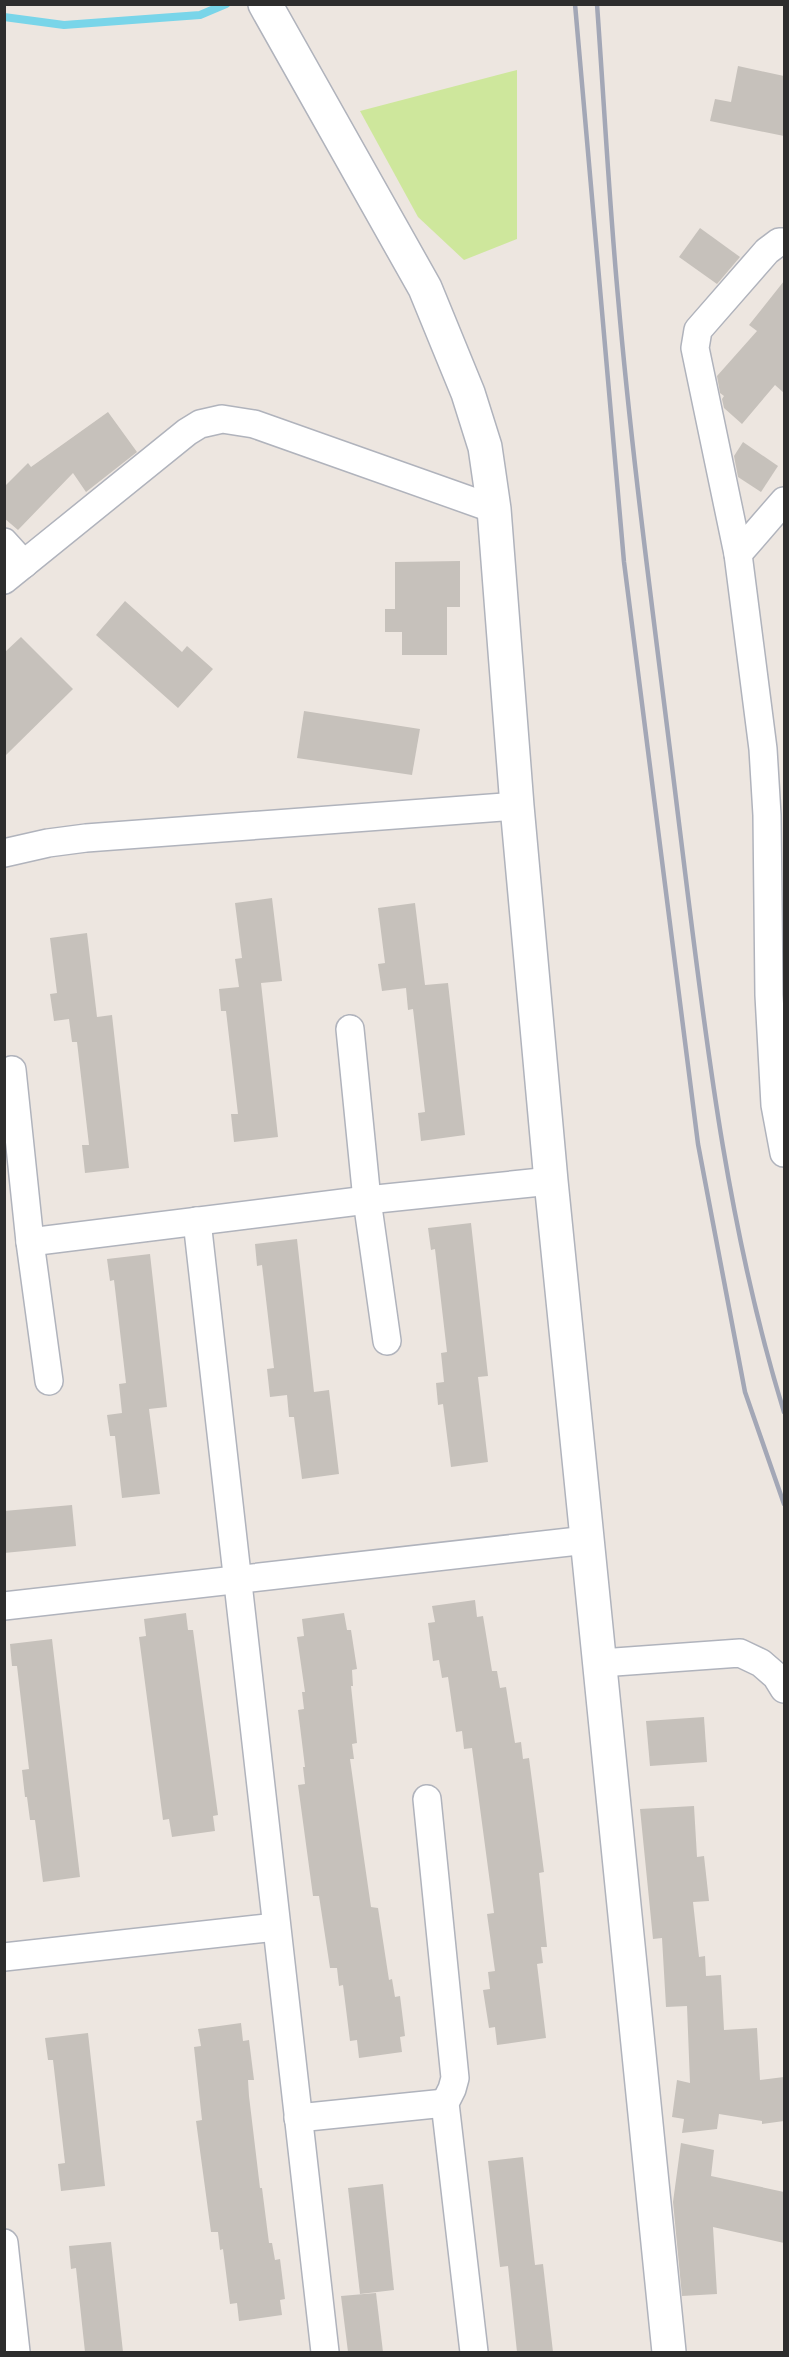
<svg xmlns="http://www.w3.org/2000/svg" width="789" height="2357" font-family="'DejaVu Sans',sans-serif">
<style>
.pitch{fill:#cee79c}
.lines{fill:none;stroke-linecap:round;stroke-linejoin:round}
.stream{stroke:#79d5e9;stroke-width:8}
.building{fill:#c6c1bb}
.street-casing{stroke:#b0b3bc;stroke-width:30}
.secondary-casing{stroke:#b0b3bc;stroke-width:36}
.street{stroke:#fff;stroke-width:27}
.secondary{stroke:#fff;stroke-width:33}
.rail{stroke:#a3a7b6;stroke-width:4.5}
</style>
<rect width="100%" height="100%" fill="#ede6e0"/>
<!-- pitch -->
<path class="pitch" d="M 517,70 L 517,239 L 464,260 L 418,217 L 360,111 Z"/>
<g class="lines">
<!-- stream -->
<path class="stream" d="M 4,17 L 64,25 L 200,15 L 226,4"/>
</g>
<!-- building -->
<g class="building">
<path d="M 738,66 L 784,76 L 784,136 L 710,121 L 715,99 L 731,102 Z"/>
<path d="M 700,228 L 740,257 L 717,284 L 679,257 Z"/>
<path d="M 784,281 L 784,393 L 775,385 L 742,424 L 724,408 L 722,399 L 724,396 L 720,393 L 717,376 L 757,331 L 749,325 Z"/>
<path d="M 108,412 L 137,452 L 86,492 L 73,473 L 18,530 L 4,518 L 4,487 L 28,463 L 31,467 Z"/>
<path d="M 743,442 L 778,466 L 761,492 L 738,477 L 734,456 Z"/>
<path d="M 460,561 L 460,607 L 447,607 L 447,655 L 402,655 L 402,632 L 385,632 L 385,609 L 395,609 L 395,562 Z"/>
<path d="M 125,601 L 182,652 L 187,646 L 213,669 L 178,708 L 96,635 Z"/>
<path d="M 21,637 L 73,689 L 4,757 L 4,653 Z"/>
<path d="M 304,711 L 420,729 L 412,775 L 297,758 Z"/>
<path d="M 272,898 L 282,981 L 261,983 L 278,1137 L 234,1142 L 231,1114 L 238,1114 L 226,1011 L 221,1011 L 219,989 L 239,987 L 235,959 L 242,958 L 235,903 Z"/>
<path d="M 415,903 L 425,985 L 448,983 L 465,1135 L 421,1141 L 418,1113 L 425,1112 L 413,1009 L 408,1010 L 406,988 L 382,991 L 378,964 L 385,963 L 378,908 Z"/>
<path d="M 87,933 L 97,1017 L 112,1015 L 129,1168 L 85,1173 L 82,1145 L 89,1145 L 77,1042 L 72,1042 L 69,1019 L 54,1021 L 50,994 L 57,993 L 50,938 Z"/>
<path d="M 471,1223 L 488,1376 L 478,1377 L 488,1462 L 451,1467 L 443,1404 L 438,1405 L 436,1383 L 444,1382 L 441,1353 L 447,1352 L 435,1249 L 431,1250 L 428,1228 Z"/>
<path d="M 297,1239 L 314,1392 L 329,1390 L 339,1474 L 302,1479 L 294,1417 L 289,1417 L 287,1395 L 270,1397 L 267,1369 L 274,1368 L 262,1265 L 257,1266 L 255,1244 Z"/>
<path d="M 150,1254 L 167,1407 L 149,1409 L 160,1494 L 122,1498 L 115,1436 L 110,1436 L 107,1415 L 122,1413 L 119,1384 L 126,1383 L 114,1280 L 110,1281 L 107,1259 Z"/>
<path d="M 72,1505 L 76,1546 L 4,1553 L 4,1511 Z"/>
<path d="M 475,1600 L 477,1617 L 483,1616 L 492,1671 L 497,1671 L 500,1688 L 506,1687 L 515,1743 L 521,1742 L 523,1759 L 529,1758 L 544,1872 L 539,1873 L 547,1947 L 541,1947 L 543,1963 L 537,1964 L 546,2038 L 497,2045 L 495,2027 L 489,2028 L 483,1990 L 490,1989 L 488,1972 L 495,1971 L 487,1914 L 494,1913 L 472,1748 L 464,1749 L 462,1731 L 456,1732 L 448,1677 L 442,1678 L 439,1660 L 433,1661 L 428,1623 L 435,1622 L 432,1606 Z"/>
<path d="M 186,1613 L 188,1630 L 193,1630 L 218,1815 L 213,1816 L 215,1831 L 172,1837 L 169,1819 L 163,1820 L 139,1637 L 146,1636 L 144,1619 Z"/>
<path d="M 344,1613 L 347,1630 L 351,1630 L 357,1669 L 352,1670 L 353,1686 L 351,1686 L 357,1743 L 352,1744 L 354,1759 L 350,1759 L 361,1838 L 371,1907 L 378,1908 L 389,1980 L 392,1979 L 395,1997 L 400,1996 L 405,2036 L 400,2037 L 402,2052 L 359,2058 L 357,2040 L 350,2041 L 343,1985 L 339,1986 L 337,1968 L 330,1968 L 319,1896 L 313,1896 L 298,1785 L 305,1784 L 303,1767 L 305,1767 L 298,1710 L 304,1709 L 302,1692 L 305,1692 L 297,1637 L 304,1636 L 302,1619 Z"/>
<path d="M 52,1639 L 80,1877 L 43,1882 L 35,1820 L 30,1820 L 27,1797 L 25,1797 L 22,1770 L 29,1769 L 17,1666 L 12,1666 L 10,1644 Z"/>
<path d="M 704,1717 L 707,1762 L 650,1766 L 646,1721 Z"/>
<path d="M 694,1806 L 697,1857 L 704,1856 L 709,1901 L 693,1902 L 699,1957 L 705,1956 L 706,1976 L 721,1975 L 724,2030 L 757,2028 L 760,2080 L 784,2077 L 784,2121 L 762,2124 L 762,2121 L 719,2114 L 717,2129 L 682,2133 L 684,2119 L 672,2117 L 677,2080 L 690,2083 L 687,2006 L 666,2007 L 662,1938 L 653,1939 L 640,1809 Z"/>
<path d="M 241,2023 L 243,2041 L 249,2040 L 254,2080 L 248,2080 L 249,2096 L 260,2188 L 262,2188 L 269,2243 L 272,2243 L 275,2260 L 280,2259 L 285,2299 L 280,2300 L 282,2315 L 239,2321 L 237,2303 L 230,2304 L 223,2249 L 220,2250 L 218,2232 L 211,2232 L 196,2121 L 202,2120 L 194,2047 L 201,2046 L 198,2029 Z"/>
<path d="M 88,2033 L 105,2186 L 61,2191 L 58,2164 L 65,2163 L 53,2060 L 48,2060 L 45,2038 Z"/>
<path d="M 681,2143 L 714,2150 L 711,2176 L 784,2192 L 784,2243 L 713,2227 L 717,2294 L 682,2296 L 673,2202 Z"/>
<path d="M 523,2157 L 535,2265 L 543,2264 L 553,2352 L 517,2352 L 508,2266 L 500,2267 L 488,2161 Z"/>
<path d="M 383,2184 L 394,2290 L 360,2294 L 348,2188 Z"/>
<path d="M 111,2242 L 123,2352 L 85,2352 L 76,2268 L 71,2269 L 69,2246 Z"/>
<path d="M 376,2293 L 383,2352 L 348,2352 L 341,2296 Z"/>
</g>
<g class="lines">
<defs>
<g id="street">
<path d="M 784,242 L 779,242 L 767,251 L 698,330 L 695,348 L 738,554 L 763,749 L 767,815 L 769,995 L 775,1105 L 784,1153"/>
<path d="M 4,542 L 24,564"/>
<path d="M 738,554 L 784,501"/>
<path d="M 4,580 L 187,432 L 200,424 L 222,419 L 254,424 L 494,509"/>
<path d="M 4,853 L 48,843 L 86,838 L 517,806"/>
<path d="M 350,1029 L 367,1200 L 387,1341"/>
<path d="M 12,1070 L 30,1242 L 49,1381"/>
<path d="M 197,1221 L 325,2352"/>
<path d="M 30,1242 L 367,1200 L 551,1181"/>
<path d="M 4,1606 L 587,1540"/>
<path d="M 601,1663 L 740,1653 L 761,1663 L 776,1676 L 784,1689"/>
<path d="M 427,1799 L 455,2078 L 452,2089 L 445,2103 L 474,2352"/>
<path d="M 4,1957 L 276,1927"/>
<path d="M 298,2118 L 445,2103"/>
<path d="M 4,2243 L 16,2352"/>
</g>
<path id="secondary" d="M 265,4 L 425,288 L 468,393 L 485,447 L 494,509 L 517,806 L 551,1181 L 669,2352"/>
</defs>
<!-- street casing -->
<use href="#street" class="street-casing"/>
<!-- secondary casing -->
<use href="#secondary" class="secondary-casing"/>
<!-- street -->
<use href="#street" class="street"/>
<!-- secondary -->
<use href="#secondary" class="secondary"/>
<!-- rail -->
<g class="rail">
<path d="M 575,4 L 624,562 L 698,1144 L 745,1392 L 784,1504"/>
<path d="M 597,4 C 604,102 609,199 618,297 C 633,470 657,642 678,815 C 703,1015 724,1218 784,1412"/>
</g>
</g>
<!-- border -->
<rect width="789" height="2357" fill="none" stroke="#2d2d2d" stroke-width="12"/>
</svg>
